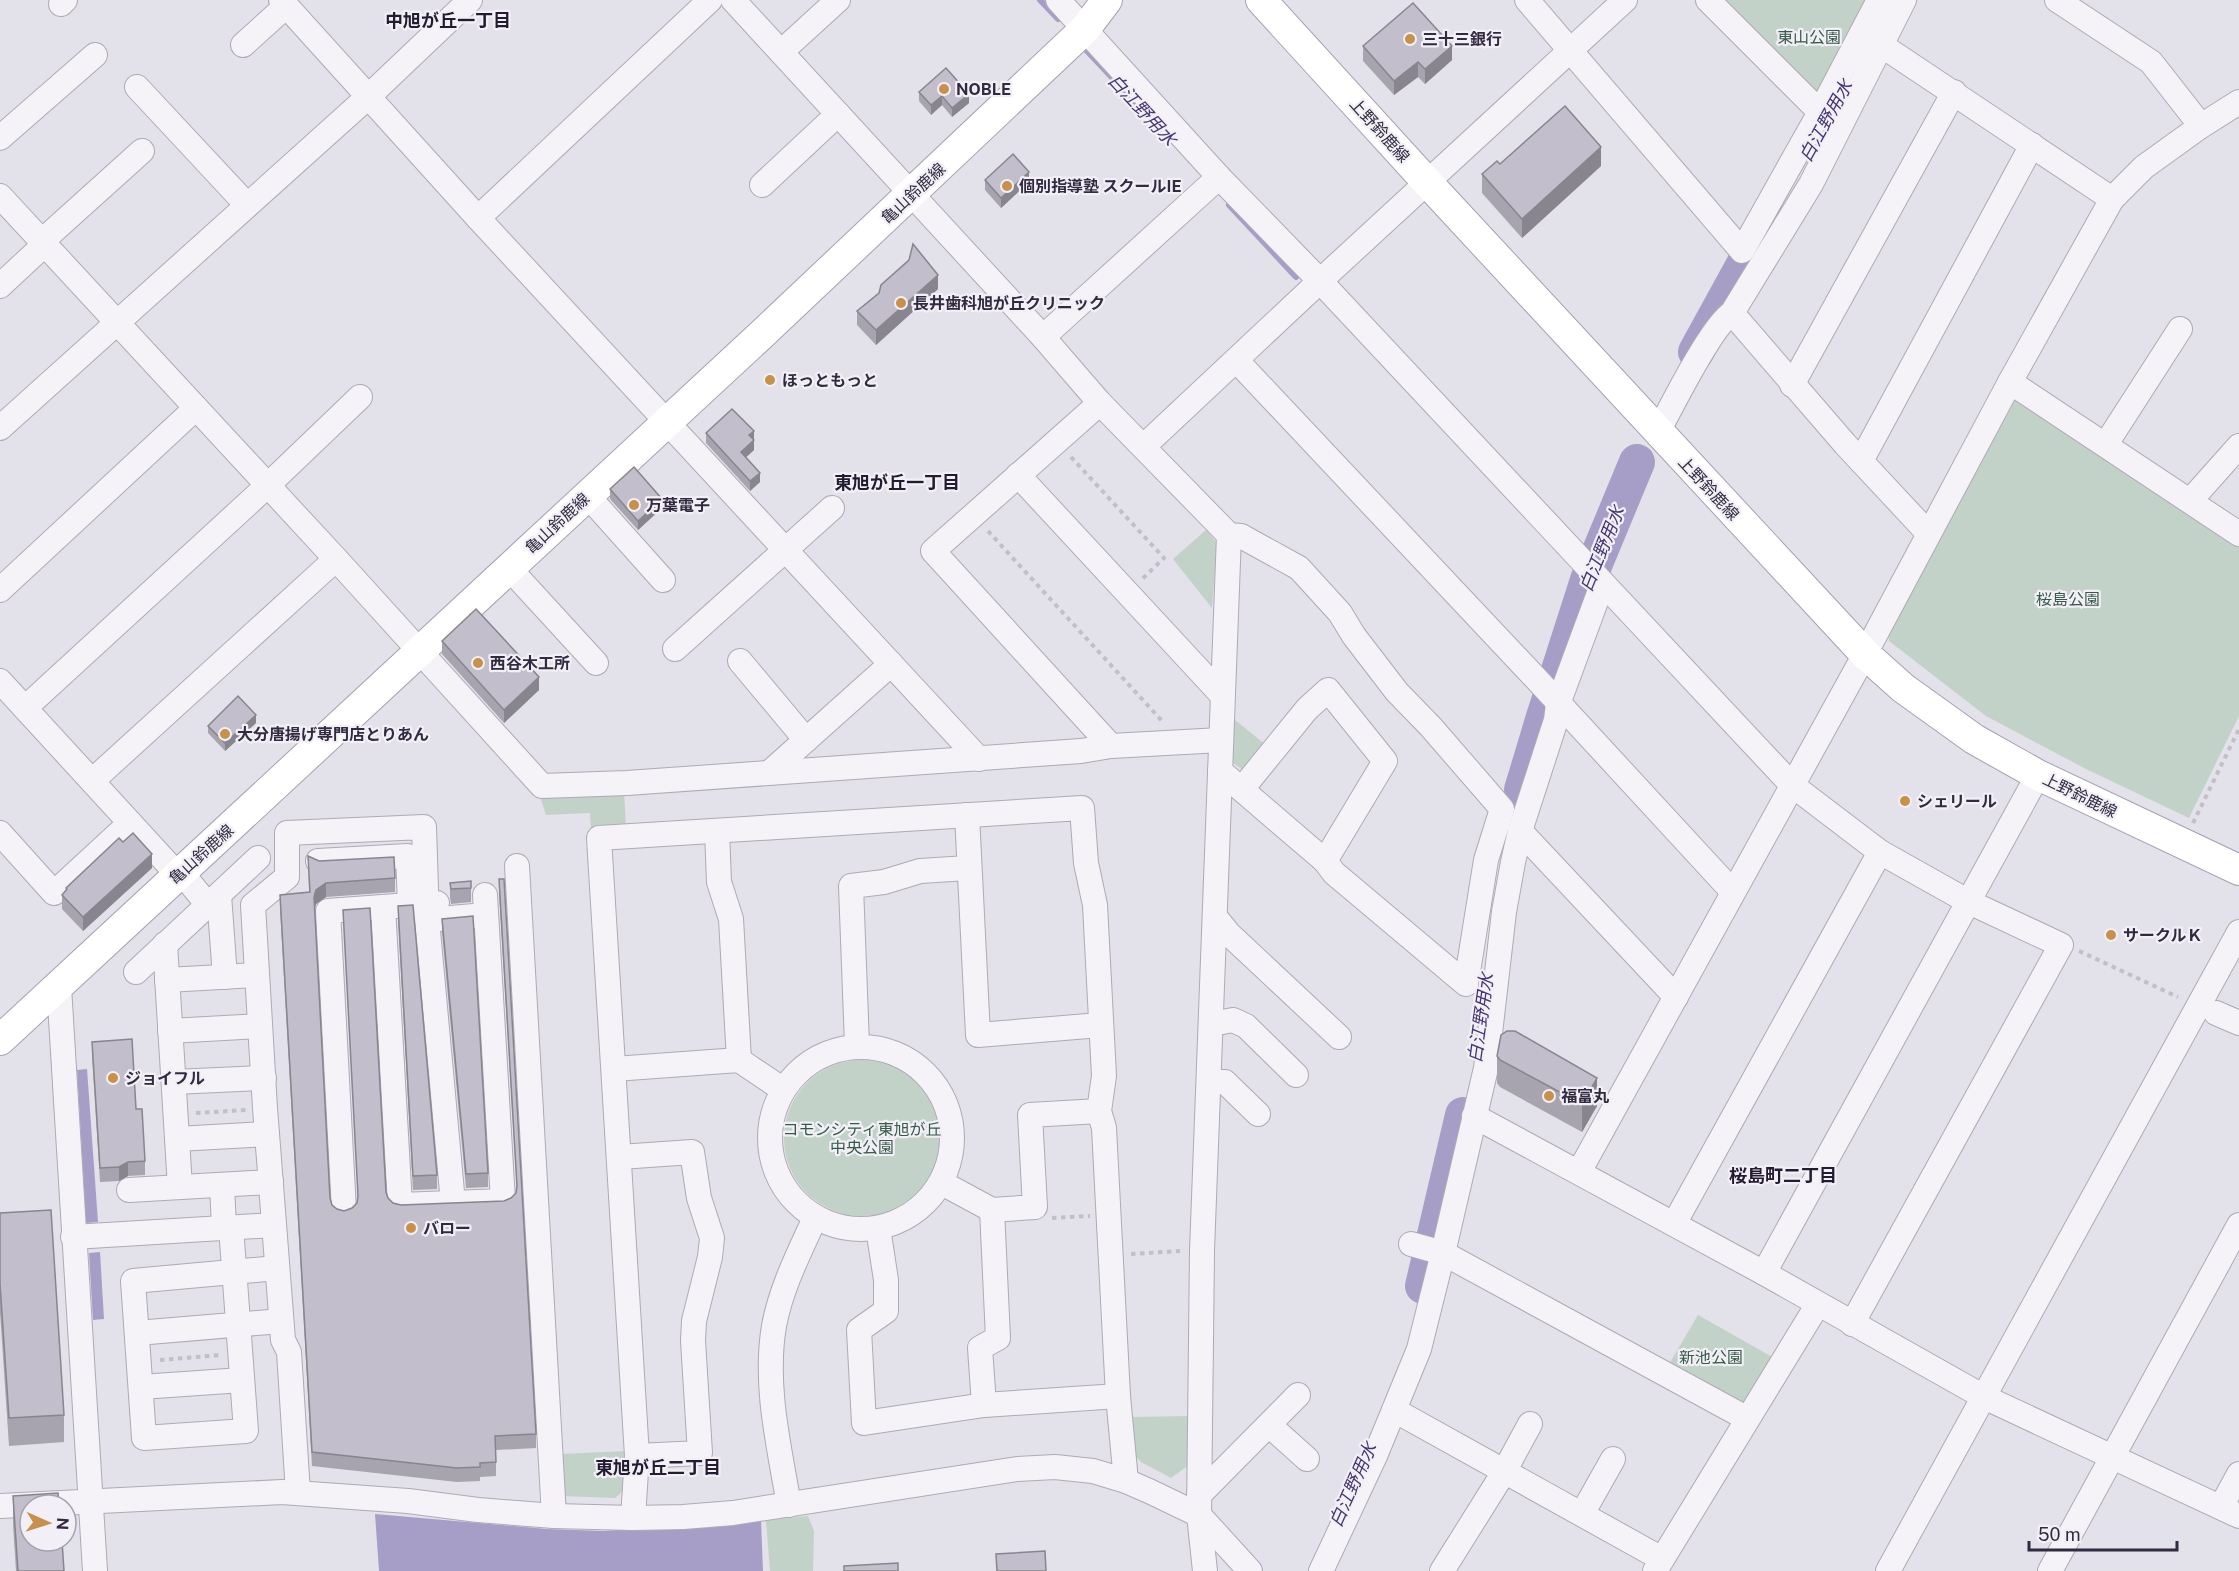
<svg xmlns="http://www.w3.org/2000/svg" width="2239" height="1571" font-family="'Public Sans','Noto Sans JP',sans-serif">
<style>
.green{fill:#c2d2c9}
.water{fill:#a79ec7}
.lines{fill:none;stroke-linecap:round;stroke-linejoin:round}
.stream{stroke:#a79ec7;stroke-width:6}
.river{stroke:#a79ec7;stroke-width:36}
.minor-casing{stroke:#aeaab6;stroke-width:26}
.major-casing{stroke:#a6a1b4;stroke-width:32}
.path{stroke:#c2bfc7;stroke-width:4;stroke-dasharray:4.5 4.5;stroke-linecap:butt}
.minor{stroke:#f5f3f7;stroke-width:24}
.major{stroke:#fff;stroke-width:30}
.wall{fill:#a7a3af}
.shaded-wall{fill:#88858e}
.building{fill:#c2becb;stroke:#88858e;stroke-width:1.5}
.poi-dot{fill:#c7904d;stroke:#f2f0f6;stroke-width:2}
.labels{text-anchor:middle;stroke-width:4.5;stroke-linejoin:round;paint-order:stroke}
.park-label{font-size:16px;fill:#385a4a;stroke:#f2f0f6}
.poi-label{font-size:16px;font-weight:bold;fill:#312a40;stroke:#f2f0f6;text-anchor:start}
.street-label{font-size:16px;fill:#312a40;stroke:#f2f0f6}
.neighbourhood-label{font-size:18px;font-weight:bold;fill:#231c30;stroke:#f2f0f6}
.water-label{font-size:18px;font-style:italic;fill:#453671;stroke:#f2f0f6}
</style>
<rect width="100%" height="100%" fill="#e3e1e9"/>
<!-- green -->
<g class="green">
<path d="M 1720,0 L 1868,0 L 1823,91 L 1811,91 Z"/>
<path d="M 2018,397 L 2239,543 L 2239,716 L 2189,818 L 2086,769 L 1986,716 L 1889,641 L 1887,629 L 2009,400 Z"/>
<path d="M 1206,530 L 1217,543 L 1212,608 L 1173,559 Z"/>
<path d="M 1235,720 L 1266,745 L 1246,772 L 1230,761 L 1231,723 Z"/>
<path d="M 624,790 L 626,829 L 591,830 L 590,813 L 546,815 L 540,796 Z"/>
<circle cx="862" cy="1138" r="78"/>
<path d="M 1698,1315 L 1774,1358 L 1748,1404 L 1737,1404 L 1668,1366 Z"/>
<path d="M 1189,1416 L 1189,1465 L 1171,1478 L 1141,1462 L 1131,1451 L 1129,1417 Z"/>
<path d="M 626,1451 L 625,1489 L 615,1498 L 562,1496 L 561,1454 Z"/>
<path d="M 808,1516 L 814,1531 L 813,1571 L 770,1571 L 766,1520 Z"/>
</g>
<!-- water -->
<g class="water">
<path d="M 87,1069 L 98,1222 L 86,1223 L 77,1070 Z"/>
<path d="M 100,1252 L 104,1319 L 93,1320 L 89,1253 Z"/>
<path d="M 375,1514 L 547,1529 L 604,1531 L 761,1520 L 763,1571 L 379,1571 Z"/>
</g>
<g class="lines">
<!-- stream -->
<g class="stream">
<path d="M 1040,0 L 1058,19"/>
<path d="M 1087,51 L 1136,103"/>
<path d="M 1229,205 L 1296,277"/>
</g>
<!-- river -->
<g class="river">
<path d="M 1696,352 L 1769,219"/>
<path d="M 1522,790 L 1544,717 L 1588,580 L 1637,462"/>
<path d="M 1423,1286 L 1463,1115"/>
</g>
<defs>
<g id="minor">
<path d="M 281,0 L 478,218 L 979,759"/>
<path d="M 733,0 L 1043,337 L 1100,403 L 1229,535 L 1241,536 L 1299,568 L 1340,613 L 1354,636 L 1397,692 L 1431,727 L 1502,809 L 1486,860 L 1466,984 L 1334,873 L 1325,861"/>
<path d="M 1058,0 L 1219,177 L 1320,281 L 1144,446"/>
<path d="M 1527,0 L 1742,251 L 1820,112"/>
<path d="M 1625,0 L 1320,281 L 1792,785 L 1880,852 L 1969,902 L 2061,945 L 1852,1324"/>
<path d="M 1708,0 L 1820,112 L 1879,0"/>
<path d="M 2057,0 L 2151,62 L 2201,126"/>
<path d="M 61,4 L 65,0"/>
<path d="M 243,45 L 286,6"/>
<path d="M 781,52 L 838,0"/>
<path d="M 137,87 L 247,205"/>
<path d="M 0,138 L 95,55"/>
<path d="M 762,185 L 838,114"/>
<path d="M 0,196 L 336,559 L 542,786 L 627,783 L 1081,751 L 1111,746 L 1221,740"/>
<path d="M 2112,199 L 2144,167 L 2201,126 L 2239,102"/>
<path d="M 478,218 L 710,0"/>
<path d="M 41,242 L 142,151"/>
<path d="M 0,286 L 44,245"/>
<path d="M 1732,313 L 1845,444 L 1928,533"/>
<path d="M 1043,337 L 1219,177"/>
<path d="M 1237,361 L 1543,686 L 1733,892"/>
<path d="M 2010,382 L 2239,534"/>
<path d="M 1792,385 L 1954,92"/>
<path d="M 1100,403 L 933,551 L 1111,746"/>
<path d="M 0,428 L 369,96 L 470,0"/>
<path d="M 1658,432 C 1671,407 1712,325 1732,313 L 1811,184 L 1904,0"/>
<path d="M 2106,444 L 2180,329"/>
<path d="M 1861,461 L 2032,145"/>
<path d="M 1018,475 L 1222,695"/>
<path d="M 587,495 L 663,580"/>
<path d="M 2190,501 L 2239,446"/>
<path d="M 509,568 L 596,663"/>
<path d="M 1602,585 L 1558,704 L 1556,720 L 1520,831 L 1513,862 L 1504,912 L 1486,1068 L 1443,1253 L 1419,1349 L 1394,1410 L 1662,1559"/>
<path d="M 0,590 L 196,408"/>
<path d="M 675,649 L 832,508"/>
<path d="M 740,661 L 806,740"/>
<path d="M 0,681 L 178,875"/>
<path d="M 25,708 L 267,486 L 360,397"/>
<path d="M 1220,771 L 1325,861 L 1385,761 L 1328,690 L 1307,709 L 1242,789"/>
<path d="M 769,773 L 891,664"/>
<path d="M 92,781 L 336,559"/>
<path d="M 967,815 L 978,1035 L 1100,1025"/>
<path d="M 717,831 L 719,882 L 731,919 L 739,1060"/>
<path d="M 1520,831 L 1676,997"/>
<path d="M 0,833 L 54,893 L 130,823"/>
<path d="M 318,861 L 408,856 L 410,905"/>
<path d="M 517,866 L 554,1516"/>
<path d="M 181,872 L 208,905"/>
<path d="M 219,895 L 225,977"/>
<path d="M 383,907 L 400,1205 L 503,1201 L 485,895"/>
<path d="M 1216,918 L 1229,934 L 1339,1037"/>
<path d="M 427,920 L 486,915"/>
<path d="M 165,944 L 180,1187"/>
<path d="M 136,972 L 258,858"/>
<path d="M 167,980 L 257,975"/>
<path d="M 59,987 L 95,1571"/>
<path d="M 2216,1013 L 2239,1023"/>
<path d="M 1212,1024 L 1233,1020 L 1246,1026 L 1296,1075"/>
<path d="M 170,1031 L 260,1026"/>
<path d="M 857,1045 L 851,886 L 884,882 L 920,871 L 968,868"/>
<circle cx="861" cy="1138" r="91"/>
<path d="M 614,1069 L 739,1060 L 782,1089"/>
<path d="M 174,1082 L 264,1078"/>
<path d="M 1209,1082 L 1225,1082 L 1258,1114"/>
<path d="M 1474,1116 L 1764,1273 L 1984,1397 L 2239,1516"/>
<path d="M 177,1139 L 267,1134"/>
<path d="M 620,1157 L 692,1152 L 699,1198 L 712,1238 L 710,1257 L 694,1321 L 693,1341 L 700,1453 L 637,1456"/>
<path d="M 1579,1172 L 1865,654 L 2010,382 L 2112,199 L 1881,45"/>
<path d="M 222,1185 L 224,1228"/>
<path d="M 129,1190 L 271,1182"/>
<path d="M 992,1210 L 1035,1207 L 1030,1115 L 1099,1111"/>
<path d="M 344,1211 L 328,911 L 437,903"/>
<path d="M 1674,1224 L 1880,852"/>
<path d="M 231,1227 L 246,1431 L 144,1438 L 133,1281 L 277,1268"/>
<path d="M 878,1228 L 886,1280 L 886,1311 L 859,1330 L 864,1423 L 984,1405 L 980,1348 L 998,1338 L 992,1210 L 942,1183"/>
<path d="M 73,1237 L 274,1225"/>
<path d="M 1411,1244 L 1443,1253 L 1746,1418"/>
<path d="M 1764,1273 L 2038,775"/>
<path d="M 137,1333 L 281,1321"/>
<path d="M 141,1387 L 242,1380"/>
<path d="M 984,1405 L 1118,1396"/>
<path d="M 1269,1425 L 1307,1459"/>
<path d="M 298,1493 L 289,1352 L 283,1340 L 265,1108 L 253,905 L 287,877 L 287,833 L 424,827 L 427,920 L 453,1203"/>
<path d="M 1199,1495 L 1298,1395"/>
<path d="M 789,1505 C 779,1446 764,1385 774,1326 C 781,1288 799,1253 815,1218"/>
<path d="M 0,1506 L 282,1492 L 408,1501 L 478,1510 L 554,1516 L 633,1518 L 683,1517 L 733,1513 L 1017,1469 L 1055,1467 L 1093,1471 L 1126,1481 L 1149,1491 L 1199,1515 L 1250,1571"/>
<path d="M 2221,1507 L 2239,1474"/>
<path d="M 1582,1514 L 1613,1459"/>
<path d="M 633,1518 L 637,1456 L 599,838 L 1082,808 L 1086,863 L 1095,905 L 1104,1076 L 1099,1111 L 1104,1128 L 1118,1396 L 1126,1481"/>
<path d="M 1205,1571 L 1199,1515 L 1202,1251 L 1229,535"/>
<path d="M 1321,1571 L 1375,1456 L 1394,1410"/>
<path d="M 1442,1571 L 1504,1472 L 1530,1424"/>
<path d="M 1655,1571 L 1818,1304"/>
<path d="M 1888,1571 L 2239,932"/>
<path d="M 2050,1571 L 2239,1225"/>
</g>
<g id="major">
<path d="M 1261,0 L 1427,182 L 1865,654 L 1903,688 L 1974,739 L 2038,775 L 2239,870"/>
<path d="M 0,1040 L 760,336 L 1085,29 L 1107,0"/>
</g>
</defs>
<!-- minor casing -->
<use href="#minor" class="minor-casing"/>
<!-- major casing -->
<use href="#major" class="major-casing"/>
<!-- path -->
<g class="path">
<path d="M 1071,457 L 1164,558 L 1141,580"/>
<path d="M 988,531 L 1163,722"/>
<path d="M 2193,823 L 2239,729"/>
<path d="M 2079,951 L 2178,997"/>
<path d="M 196,1113 L 246,1110"/>
<path d="M 1052,1218 L 1090,1216"/>
<path d="M 1131,1254 L 1180,1251"/>
<path d="M 160,1360 L 221,1355"/>
</g>
<!-- minor -->
<use href="#minor" class="minor"/>
<!-- major -->
<use href="#major" class="major"/>
</g>
<!-- wall -->
<g class="wall">
<path d="M 1363,46 L 1452,60 L 1425,84 L 1418,77 L 1394,95 L 1363,61 Z"/>
<path d="M 946,68 L 969,103 L 952,117 L 942,105 L 931,115 L 919,101 L 919,92 Z"/>
<path d="M 1500,164 L 1601,166 L 1522,238 L 1482,193 L 1482,174 Z"/>
<path d="M 985,180 L 1029,182 L 1001,208 L 985,190 Z"/>
<path d="M 938,289 L 876,345 L 857,325 L 857,311 Z"/>
<path d="M 754,431 L 754,450 L 746,457 L 760,482 L 750,491 L 706,443 L 706,433 Z"/>
<path d="M 610,489 L 662,508 L 638,530 L 610,499 Z"/>
<path d="M 442,641 L 539,690 L 504,723 L 442,654 Z"/>
<path d="M 256,723 L 225,751 L 208,733 L 208,726 Z"/>
<path d="M 123,842 L 152,868 L 83,931 L 62,909 L 62,895 L 66,891 L 66,888 Z"/>
<path d="M 308,856 L 319,861 L 395,878 L 395,892 L 326,897 L 316,904 L 314,909 L 330,1198 L 332,1205 L 337,1209 L 344,1211 L 352,1208 L 357,1203 L 358,1199 L 343,910 L 386,1192 L 388,1198 L 393,1203 L 401,1205 L 504,1201 L 511,1198 L 516,1193 L 517,1189 L 499,893 L 499,879 L 536,1434 L 536,1448 L 496,1450 L 496,1476 L 480,1477 L 480,1481 L 457,1482 L 312,1466 L 280,909 L 280,895 L 309,892 Z"/>
<path d="M 471,881 L 471,902 L 451,904 L 450,897 L 450,883 Z"/>
<path d="M 398,906 L 437,1175 L 437,1189 L 413,1190 L 398,920 Z"/>
<path d="M 442,919 L 488,1173 L 488,1187 L 466,1188 L 442,933 Z"/>
<path d="M 92,1042 L 136,1109 L 145,1161 L 145,1175 L 128,1176 L 119,1181 L 100,1182 L 92,1056 Z"/>
<path d="M 1497,1056 L 1597,1106 L 1582,1132 L 1500,1087 L 1497,1083 Z"/>
<path d="M 0,1213 L 64,1415 L 64,1442 L 9,1446 L 0,1312 Z"/>
<path d="M 13,1496 L 64,1571 L 16,1571 L 13,1524 Z"/>
</g>
<!-- shaded-wall -->
<g class="shaded-wall">
<path d="M 1452,46 L 1452,60 L 1425,84 L 1425,69 Z"/>
<path d="M 1418,62 L 1418,77 L 1394,95 L 1394,81 Z"/>
<path d="M 969,94 L 969,103 L 952,117 L 952,108 Z"/>
<path d="M 942,96 L 942,105 L 931,115 L 931,105 Z"/>
<path d="M 1601,147 L 1601,166 L 1522,238 L 1522,219 Z"/>
<path d="M 1029,172 L 1029,182 L 1001,208 L 1001,198 Z"/>
<path d="M 938,275 L 938,289 L 876,345 L 876,330 Z"/>
<path d="M 754,431 L 754,450 L 741,462 L 741,452 L 749,435 Z"/>
<path d="M 760,473 L 760,482 L 750,491 L 750,481 Z"/>
<path d="M 662,499 L 662,508 L 638,530 L 638,521 Z"/>
<path d="M 539,677 L 539,690 L 504,723 L 504,710 Z"/>
<path d="M 256,715 L 256,723 L 225,751 L 225,743 Z"/>
<path d="M 152,854 L 152,868 L 83,931 L 83,917 Z"/>
<path d="M 326,883 L 326,897 L 316,904 L 314,911 L 314,897 L 316,890 Z"/>
<path d="M 1597,1078 L 1597,1106 L 1582,1132 L 1582,1104 Z"/>
<path d="M 128,1162 L 128,1176 L 119,1181 L 119,1167 Z"/>
</g>
<!-- building -->
<g class="building">
<path d="M 1413,3 L 1452,46 L 1425,69 L 1418,62 L 1394,81 L 1363,46 Z"/>
<path d="M 946,68 L 969,94 L 952,108 L 942,96 L 931,105 L 919,92 Z"/>
<path d="M 1565,106 L 1601,147 L 1522,219 L 1482,174 L 1497,161 L 1500,164 Z"/>
<path d="M 1013,154 L 1029,172 L 1001,198 L 985,180 Z"/>
<path d="M 913,244 L 938,275 L 876,330 L 857,311 L 879,293 L 881,285 L 909,260 Z"/>
<path d="M 732,409 L 754,431 L 749,435 L 754,440 L 741,452 L 760,473 L 750,481 L 706,433 Z"/>
<path d="M 634,467 L 662,499 L 638,521 L 610,489 Z"/>
<path d="M 476,609 L 539,677 L 504,710 L 442,641 Z"/>
<path d="M 238,696 L 256,715 L 225,743 L 208,726 Z"/>
<path d="M 133,833 L 152,854 L 83,917 L 62,895 L 67,889 L 66,888 L 119,838 L 123,842 Z"/>
<path d="M 308,856 L 319,861 L 394,857 L 395,878 L 326,883 L 316,890 L 314,897 L 330,1198 L 332,1205 L 337,1209 L 344,1211 L 352,1208 L 357,1203 L 358,1196 L 343,910 L 370,908 L 386,1192 L 388,1198 L 393,1203 L 401,1205 L 504,1201 L 511,1198 L 516,1193 L 517,1186 L 499,879 L 504,879 L 536,1434 L 495,1436 L 496,1462 L 480,1463 L 480,1467 L 457,1468 L 312,1452 L 280,895 L 310,892 Z"/>
<path d="M 471,881 L 471,888 L 451,889 L 450,883 Z"/>
<path d="M 413,905 L 437,1175 L 413,1176 L 398,906 Z"/>
<path d="M 473,916 L 488,1173 L 466,1174 L 442,919 Z"/>
<path d="M 1507,1031 L 1515,1031 L 1597,1078 L 1582,1104 L 1500,1060 L 1497,1056 L 1501,1035 Z"/>
<path d="M 132,1039 L 136,1109 L 142,1109 L 145,1161 L 128,1162 L 119,1167 L 100,1168 L 92,1042 Z"/>
<path d="M 51,1210 L 64,1415 L 9,1418 L 0,1284 L 0,1213 Z"/>
<path d="M 58,1493 L 59,1505 L 30,1505 L 30,1541 L 62,1541 L 64,1571 L 18,1571 L 13,1496 Z"/>
<path d="M 1045,1551 L 1046,1571 L 997,1571 L 996,1554 Z"/>
<path d="M 898,1563 L 898,1571 L 844,1571 L 844,1566 Z"/>
</g>
<!-- markers -->
<g class="poi-dot">
<circle cx="1410" cy="39" r="6"/>
<circle cx="944" cy="89" r="6"/>
<circle cx="1007" cy="186" r="6"/>
<circle cx="901" cy="303" r="6"/>
<circle cx="770" cy="380" r="6"/>
<circle cx="634" cy="505" r="6"/>
<circle cx="478" cy="663" r="6"/>
<circle cx="225" cy="734" r="6"/>
<circle cx="1905" cy="801" r="6"/>
<circle cx="2111" cy="935" r="6"/>
<circle cx="113" cy="1078" r="6"/>
<circle cx="1549" cy="1096" r="6"/>
<circle cx="411" cy="1228" r="6"/>
</g>
<g class="labels">
<!-- park labels -->
<g class="park-label">
<text x="1809" y="43">東山公園</text>
<text x="2068" y="605">桜島公園</text>
<text x="862" y="1135">コモンシティ東旭が丘<tspan x="862" dy="18">中央公園</tspan></text>
<text x="1711" y="1363">新池公園</text>
</g>
<!-- poi labels -->
<g class="poi-label">
<text x="1422" y="45">三十三銀行</text>
<text x="956" y="95">NOBLE</text>
<text x="1019" y="192">個別指導塾 スクールIE</text>
<text x="913" y="309">長井歯科旭が丘クリニック</text>
<text x="782" y="386">ほっともっと</text>
<text x="646" y="511">万葉電子</text>
<text x="490" y="669">西谷木工所</text>
<text x="237" y="740">大分唐揚げ専門店とりあん</text>
<text x="1917" y="807">シェリール</text>
<text x="2123" y="941">サークルＫ</text>
<text x="125" y="1084">ジョイフル</text>
<text x="1561" y="1102">福富丸</text>
<text x="423" y="1234">バロー</text>
</g>
<!-- street labels -->
<g class="street-label">
<text transform="translate(1380 130) rotate(48)" y="6">上野鈴鹿線</text>
<text transform="translate(913 193) rotate(-43)" y="6">亀山鈴鹿線</text>
<text transform="translate(1709 488) rotate(47)" y="6">上野鈴鹿線</text>
<text transform="translate(557 523) rotate(-43)" y="6">亀山鈴鹿線</text>
<text transform="translate(2080 795) rotate(26)" y="6">上野鈴鹿線</text>
<text transform="translate(201 854) rotate(-42)" y="6">亀山鈴鹿線</text>
</g>
<!-- neighbourhood labels -->
<g class="neighbourhood-label">
<text x="448" y="27">中旭が丘一丁目</text>
<text x="897" y="489">東旭が丘一丁目</text>
<text x="1783" y="1182">桜島町二丁目</text>
<text x="658" y="1474">東旭が丘二丁目</text>
</g>
<!-- water labels -->
<g class="water-label">
<text transform="translate(1142 110) rotate(47)" y="6">白江野用水</text>
<text transform="translate(1826 121) rotate(-61)" y="6">白江野用水</text>
<text transform="translate(1602 549) rotate(-68)" y="6">白江野用水</text>
<text transform="translate(1481 1018) rotate(-82)" y="6">白江野用水</text>
<text transform="translate(1353 1485) rotate(-66)" y="6">白江野用水</text>
</g>
</g>
<!-- north arrow -->
<g transform="translate(48 1523) rotate(93)"><circle r="28" fill="#f2f0f6" stroke="#a5a1ad" stroke-width="1.5"/>
<path d="M0-4.5L10 22L0 15L-10 22Z" fill="#c7904d"/>
<text y="-9" font-size="16" font-weight="bold" text-anchor="middle" fill="#312a40">N</text>
</g>
<!-- scale -->
<path d="M2029 1541v9h148v-9" fill="none" stroke="#312a40" stroke-width="3"/>
<text x="2038" y="1541" font-size="18" fill="#312a40" stroke="#f2f0f6" stroke-width="4.5" paint-order="stroke">50 m</text>
</svg>
